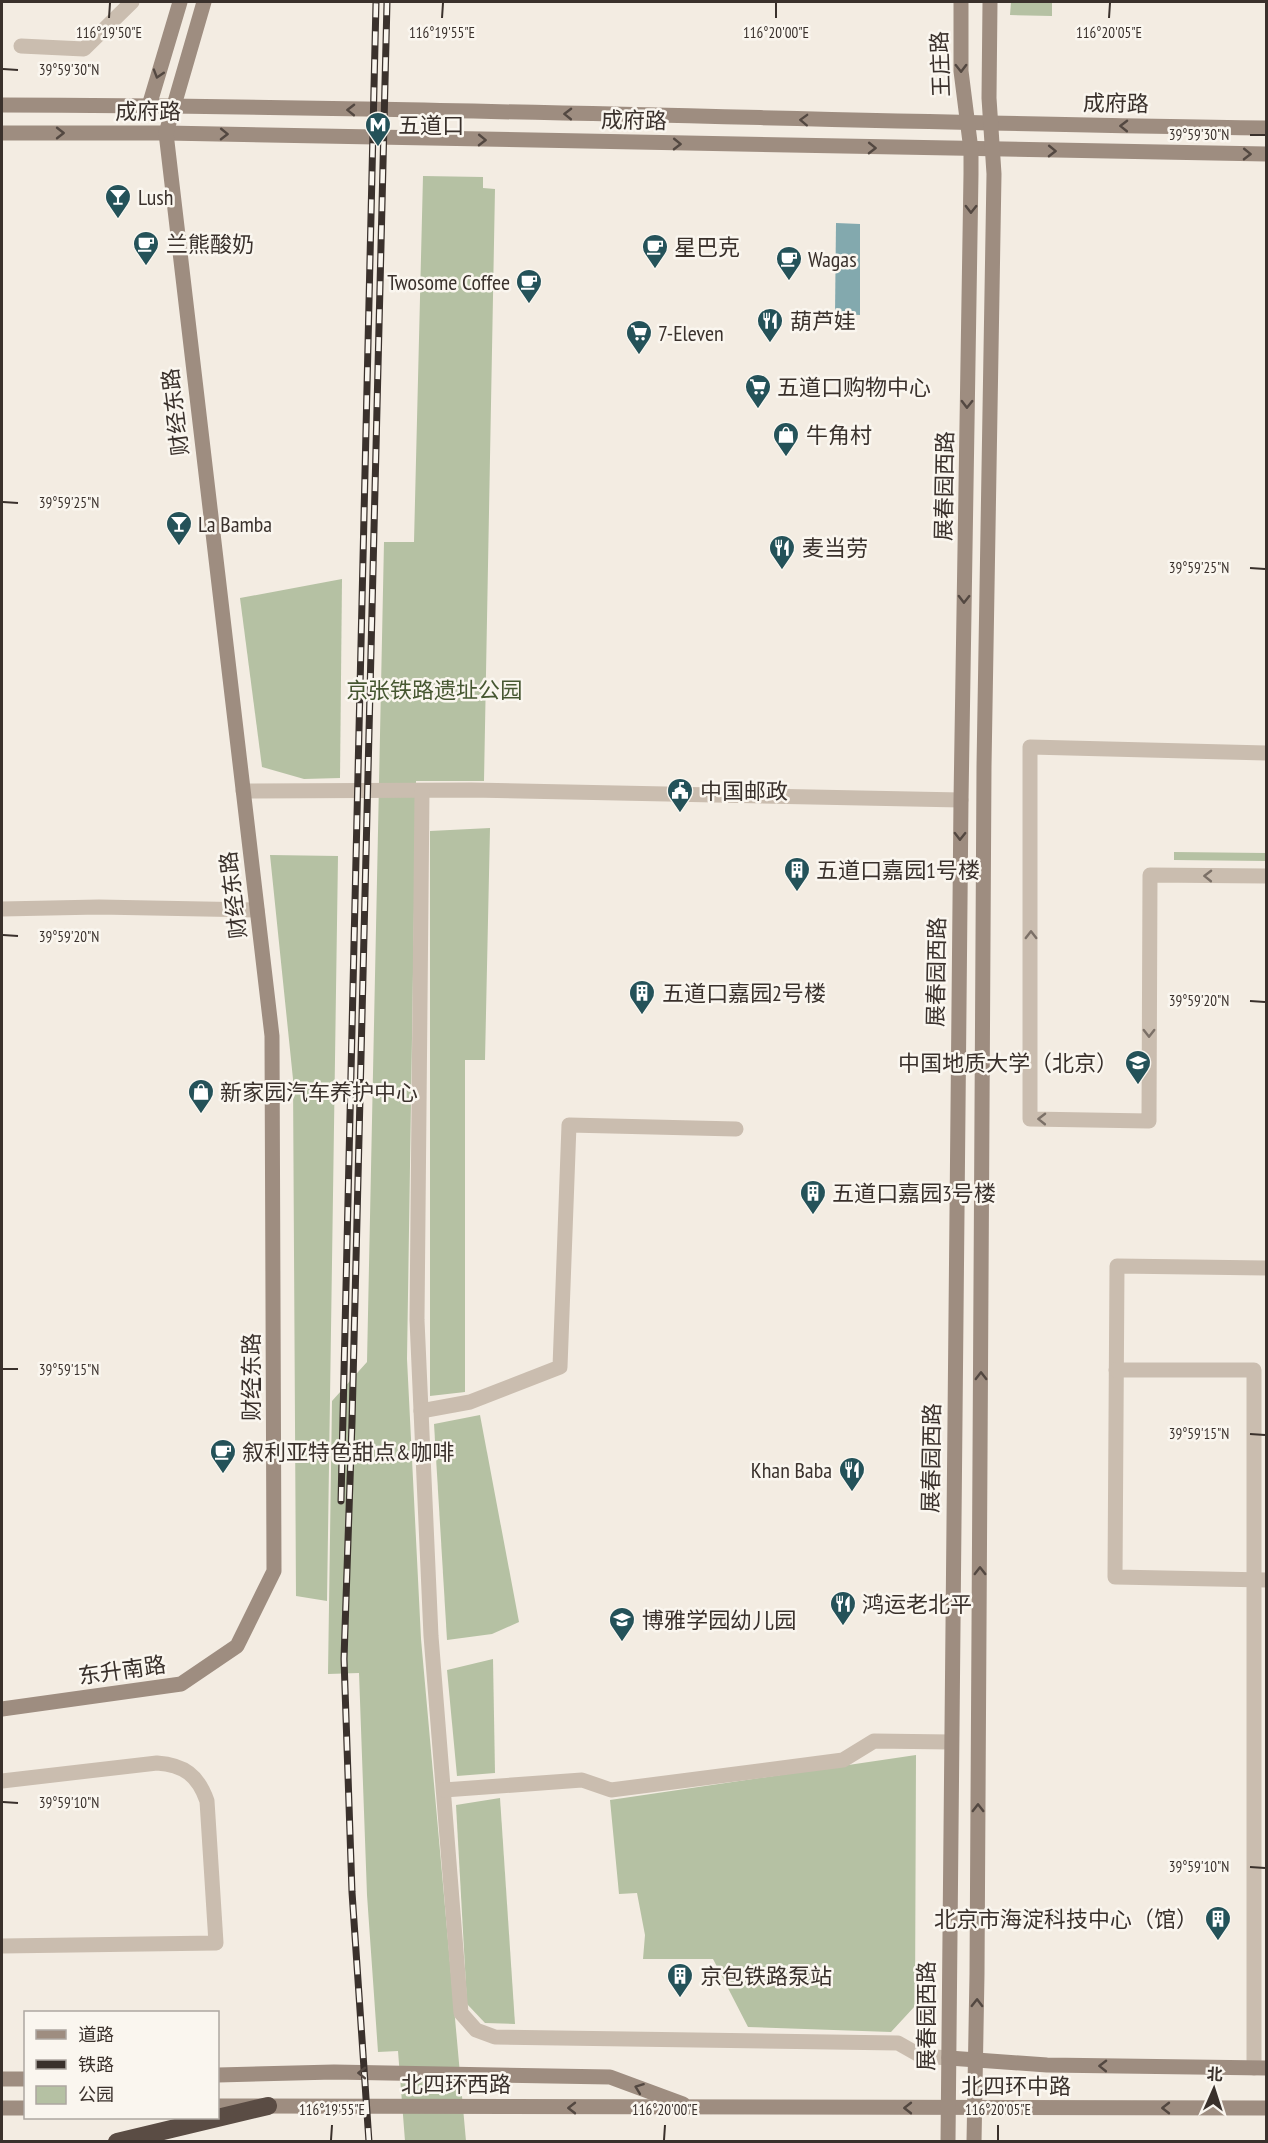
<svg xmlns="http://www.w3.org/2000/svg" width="1268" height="2143" font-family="'PT Sans Narrow','Noto Sans SC',sans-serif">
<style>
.green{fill:#b5c1a3}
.water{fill:#83a9ae}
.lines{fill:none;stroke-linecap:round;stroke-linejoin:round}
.street{stroke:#cabdaf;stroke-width:15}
.secondary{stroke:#9e8d80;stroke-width:15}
.highway{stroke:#5a4c44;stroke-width:18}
.rail-casing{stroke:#3a312c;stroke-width:7}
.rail{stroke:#faf6ef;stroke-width:4.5;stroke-dasharray:14;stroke-linecap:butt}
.oneway{stroke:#534841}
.oneway2{stroke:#7b7067}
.ticks{fill:none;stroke:#3a312c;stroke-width:2}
.labels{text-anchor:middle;stroke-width:5;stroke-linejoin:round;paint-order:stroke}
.street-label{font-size:22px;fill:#3a312c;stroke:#faf6ef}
.poi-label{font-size:22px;fill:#3a312c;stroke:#faf6ef;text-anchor:start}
.park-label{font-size:22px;fill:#465731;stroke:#faf6ef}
.ticks-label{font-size:15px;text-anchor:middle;fill:#3a312c;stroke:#faf6ef;stroke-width:5;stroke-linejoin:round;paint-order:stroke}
</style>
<rect width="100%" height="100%" fill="#f3ece2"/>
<!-- green -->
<g class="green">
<path d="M 1011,2 L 1052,2 L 1052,16 L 1010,15 Z"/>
<path d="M 423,176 L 483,177 L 483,188 L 495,189 L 484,781 L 416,781 L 407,1359 L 421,1639 L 466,2141 L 405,2141 L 398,2051 L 378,2052 L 367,1895 L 359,1673 L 328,1674 L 332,1401 L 367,1362 L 384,542 L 414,542 Z"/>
<path d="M 342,579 L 340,778 L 304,779 L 262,767 L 240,598 Z"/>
<path d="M 490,828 L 485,1060 L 465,1060 L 465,1392 L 430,1396 L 430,831 Z"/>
<path d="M 1174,852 L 1266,853 L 1266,861 L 1174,860 Z"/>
<path d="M 270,855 L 338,856 L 327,1601 L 296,1596 L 293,1079 Z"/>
<path d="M 480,1415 L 519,1622 L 492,1634 L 447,1640 L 434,1424 Z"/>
<path d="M 493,1659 L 495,1773 L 457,1776 L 447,1670 Z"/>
<path d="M 916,1755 L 915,2006 L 891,2032 L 748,2027 L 713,1959 L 643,1959 L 645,1935 L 637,1893 L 619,1894 L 610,1800 Z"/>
<path d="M 500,1798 L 515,2024 L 485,2023 L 467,2004 L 456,1805 Z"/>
</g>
<!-- water -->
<path class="water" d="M 836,223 L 860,224 L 860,315 L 835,314 Z"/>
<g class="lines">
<!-- street -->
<g class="street">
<path d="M 21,46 L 84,49 L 132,2"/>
<path d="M 1266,753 L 1030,747 L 1030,1119 L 1149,1121 L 1150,875 L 1266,876"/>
<path d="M 243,791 L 471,790 L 961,800"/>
<path d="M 422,791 L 417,1320 L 431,1636 L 461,2013 L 476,2030 L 495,2037 L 898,2043 L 921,2056 L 949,2058"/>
<path d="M 2,909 L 99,907 L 257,910"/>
<path d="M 1266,1268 L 1117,1266 L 1115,1577 L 1266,1580"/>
<path d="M 1116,1370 L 1254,1370 L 1254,2068"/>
<path d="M 421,1411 L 470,1402 L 560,1367 L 569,1125 L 736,1129"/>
<path d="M 2,1781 L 157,1763 C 184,1765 198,1775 207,1801 L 216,1943 L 2,1946"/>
<path d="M 444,1790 L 582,1780 L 611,1790 L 843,1760 L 874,1741 L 951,1742"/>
</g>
<!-- secondary -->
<g class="secondary">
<path d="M 2,105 C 423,106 845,122 1266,128"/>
<path d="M 149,106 L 180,2"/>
<path d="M 2,133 L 166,133 L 1266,154"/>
<path d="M 2,1709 L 181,1684 L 237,1646 L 274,1571 L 272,1036 L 166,133 L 204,2"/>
<path d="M 949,2058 L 1047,2065 L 1266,2068"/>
<path d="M 218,2075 L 334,2072 L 610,2077 L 683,2104"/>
<path d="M 2,2079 L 26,2079"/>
<path d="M 218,2106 L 1266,2108"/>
<path d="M 2,2108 L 26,2108"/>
<path d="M 948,2142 L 961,800 L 971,174 L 971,150 L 961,71 L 961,2"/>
<path d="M 974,2142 L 977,1974 L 984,767 L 994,174 L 989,98 L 990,2"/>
</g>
<!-- highway -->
<path class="highway" d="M 117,2142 L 268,2106"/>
<defs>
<g id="rail">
<path d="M 341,1501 L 376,2"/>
<path d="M 369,2142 L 352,1892 L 344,1659 L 352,1422 L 387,2"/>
</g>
</defs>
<!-- rail casing -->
<use href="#rail" class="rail-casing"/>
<!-- rail -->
<use href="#rail" class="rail"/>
</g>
<!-- one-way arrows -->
<defs><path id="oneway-chevron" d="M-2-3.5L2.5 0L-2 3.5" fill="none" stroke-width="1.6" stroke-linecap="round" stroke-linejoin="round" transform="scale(1.5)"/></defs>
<g class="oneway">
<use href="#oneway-chevron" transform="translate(961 68) rotate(89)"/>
<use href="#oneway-chevron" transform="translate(158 74) rotate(107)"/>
<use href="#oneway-chevron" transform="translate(351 110) rotate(-179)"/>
<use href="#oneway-chevron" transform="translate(568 114) rotate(-179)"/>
<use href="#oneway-chevron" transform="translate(804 120) rotate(-178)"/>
<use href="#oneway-chevron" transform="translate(1124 126) rotate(-179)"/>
<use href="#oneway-chevron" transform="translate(60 133)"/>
<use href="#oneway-chevron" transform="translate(224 134) rotate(1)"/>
<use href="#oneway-chevron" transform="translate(482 140) rotate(1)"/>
<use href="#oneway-chevron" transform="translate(677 144) rotate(1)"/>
<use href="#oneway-chevron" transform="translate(872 148) rotate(1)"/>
<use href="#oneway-chevron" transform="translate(1052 151) rotate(1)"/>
<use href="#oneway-chevron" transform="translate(1247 154) rotate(1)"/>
<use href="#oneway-chevron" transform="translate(971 209) rotate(91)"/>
<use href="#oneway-chevron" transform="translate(967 404) rotate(91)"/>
<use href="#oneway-chevron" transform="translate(964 599) rotate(91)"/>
<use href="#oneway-chevron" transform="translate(960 836) rotate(91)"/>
<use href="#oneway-chevron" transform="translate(981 1376) rotate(-90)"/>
<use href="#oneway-chevron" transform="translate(980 1571) rotate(-90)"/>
<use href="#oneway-chevron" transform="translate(978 1808) rotate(-90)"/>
<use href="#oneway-chevron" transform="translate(977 2003) rotate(-89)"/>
<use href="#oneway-chevron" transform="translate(1103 2066) rotate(-179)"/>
<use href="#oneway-chevron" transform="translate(362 2073) rotate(-179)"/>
<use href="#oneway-chevron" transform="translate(639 2088) rotate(-159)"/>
<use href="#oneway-chevron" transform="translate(572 2108) rotate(-180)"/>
<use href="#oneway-chevron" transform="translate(908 2108) rotate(-180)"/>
<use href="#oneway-chevron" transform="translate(1166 2108) rotate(-180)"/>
</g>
<g class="oneway2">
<use href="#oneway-chevron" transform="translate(1208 876) rotate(-179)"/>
<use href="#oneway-chevron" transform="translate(1031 935) rotate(-90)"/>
<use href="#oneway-chevron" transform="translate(1149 1033) rotate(90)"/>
<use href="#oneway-chevron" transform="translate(1042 1119) rotate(-179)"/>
</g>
<!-- ticks -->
<path class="ticks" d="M 109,18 L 110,3M 442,18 L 443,3M 776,18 L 776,3M 1109,18 L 1110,3M 3,69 L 18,70M 1250,135 L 1265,135M 3,502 L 18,503M 1250,568 L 1265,569M 3,935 L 18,936M 1250,1001 L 1265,1002M 3,1369 L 18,1369M 1250,1434 L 1265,1435M 3,1802 L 18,1803M 1250,1867 L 1265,1868M 331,2140 L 332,2125M 664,2140 L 665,2125M 998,2140 L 998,2125"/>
<!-- icons -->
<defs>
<symbol id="metro-pin" viewBox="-11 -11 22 30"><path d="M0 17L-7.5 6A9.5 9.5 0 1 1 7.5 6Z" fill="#245259" stroke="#faf6ef"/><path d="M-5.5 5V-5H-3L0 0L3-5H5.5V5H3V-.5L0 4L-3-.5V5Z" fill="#fff"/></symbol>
<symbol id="bar-pin" viewBox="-11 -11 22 30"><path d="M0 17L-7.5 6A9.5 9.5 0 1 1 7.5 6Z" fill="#245259" stroke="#faf6ef"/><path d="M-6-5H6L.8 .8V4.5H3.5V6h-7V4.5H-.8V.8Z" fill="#fff"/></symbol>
<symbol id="cafe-pin" viewBox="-11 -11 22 30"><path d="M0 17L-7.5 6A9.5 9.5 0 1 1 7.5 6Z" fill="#245259" stroke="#faf6ef"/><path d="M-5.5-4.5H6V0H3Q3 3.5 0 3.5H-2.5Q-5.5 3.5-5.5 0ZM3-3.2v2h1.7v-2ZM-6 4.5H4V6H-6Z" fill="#fff"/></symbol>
<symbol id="restaurant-pin" viewBox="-11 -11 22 30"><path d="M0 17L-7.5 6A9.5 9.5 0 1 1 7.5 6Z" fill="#245259" stroke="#faf6ef"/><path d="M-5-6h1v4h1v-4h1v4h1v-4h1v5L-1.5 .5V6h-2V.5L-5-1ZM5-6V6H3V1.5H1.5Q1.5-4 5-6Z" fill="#fff"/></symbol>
<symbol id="supermarket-pin" viewBox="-11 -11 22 30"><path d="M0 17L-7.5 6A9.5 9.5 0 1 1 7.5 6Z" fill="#245259" stroke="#faf6ef"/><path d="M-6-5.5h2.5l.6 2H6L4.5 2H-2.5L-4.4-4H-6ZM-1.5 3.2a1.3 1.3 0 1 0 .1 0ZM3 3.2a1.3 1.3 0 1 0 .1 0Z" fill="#fff"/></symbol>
<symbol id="shop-pin" viewBox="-11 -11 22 30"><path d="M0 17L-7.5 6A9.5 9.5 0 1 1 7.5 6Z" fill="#245259" stroke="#faf6ef"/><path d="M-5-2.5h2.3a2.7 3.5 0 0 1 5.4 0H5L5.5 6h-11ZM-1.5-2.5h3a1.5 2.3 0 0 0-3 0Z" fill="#fff"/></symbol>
<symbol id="civic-pin" viewBox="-11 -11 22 30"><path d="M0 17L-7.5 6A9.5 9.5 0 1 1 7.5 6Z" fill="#245259" stroke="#faf6ef"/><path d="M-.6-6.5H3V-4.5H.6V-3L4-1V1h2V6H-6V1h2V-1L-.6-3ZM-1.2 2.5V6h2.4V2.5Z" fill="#fff"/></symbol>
<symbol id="building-pin" viewBox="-11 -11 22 30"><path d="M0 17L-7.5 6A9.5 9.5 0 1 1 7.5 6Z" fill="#245259" stroke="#faf6ef"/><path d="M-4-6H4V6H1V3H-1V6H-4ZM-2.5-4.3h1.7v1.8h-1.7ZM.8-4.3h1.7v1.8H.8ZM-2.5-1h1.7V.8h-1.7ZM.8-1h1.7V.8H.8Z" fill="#fff"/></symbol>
<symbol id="university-pin" viewBox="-11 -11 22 30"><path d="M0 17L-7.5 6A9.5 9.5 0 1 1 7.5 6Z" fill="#245259" stroke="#faf6ef"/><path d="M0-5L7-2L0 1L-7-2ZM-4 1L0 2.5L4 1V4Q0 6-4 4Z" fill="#fff"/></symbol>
<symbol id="school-pin" viewBox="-11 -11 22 30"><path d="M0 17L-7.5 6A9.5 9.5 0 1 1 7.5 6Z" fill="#245259" stroke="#faf6ef"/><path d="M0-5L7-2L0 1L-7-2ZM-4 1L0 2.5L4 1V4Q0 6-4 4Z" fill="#fff"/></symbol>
</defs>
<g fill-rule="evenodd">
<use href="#metro-pin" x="363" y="110" width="30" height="40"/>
<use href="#bar-pin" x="103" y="182" width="30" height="40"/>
<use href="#cafe-pin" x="131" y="229" width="30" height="40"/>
<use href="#cafe-pin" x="640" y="232" width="30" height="40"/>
<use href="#cafe-pin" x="774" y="244" width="30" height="40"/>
<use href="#cafe-pin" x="514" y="267" width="30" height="40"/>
<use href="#restaurant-pin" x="755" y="306" width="30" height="40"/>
<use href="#supermarket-pin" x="624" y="318" width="30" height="40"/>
<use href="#supermarket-pin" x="743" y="372" width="30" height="40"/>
<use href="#shop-pin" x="771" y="420" width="30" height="40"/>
<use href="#bar-pin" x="164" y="509" width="30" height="40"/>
<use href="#restaurant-pin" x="767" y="533" width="30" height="40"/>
<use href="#civic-pin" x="665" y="776" width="30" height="40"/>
<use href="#building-pin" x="782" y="855" width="30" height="40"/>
<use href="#building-pin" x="627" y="978" width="30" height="40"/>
<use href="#university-pin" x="1123" y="1048" width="30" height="40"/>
<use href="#shop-pin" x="186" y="1077" width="30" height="40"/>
<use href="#building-pin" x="798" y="1178" width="30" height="40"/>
<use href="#cafe-pin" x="208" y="1437" width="30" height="40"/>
<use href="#restaurant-pin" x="837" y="1455" width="30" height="40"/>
<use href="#restaurant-pin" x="828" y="1589" width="30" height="40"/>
<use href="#school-pin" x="607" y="1605" width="30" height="40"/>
<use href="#building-pin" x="1203" y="1904" width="30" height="40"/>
<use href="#building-pin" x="665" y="1961" width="30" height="40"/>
</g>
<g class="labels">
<!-- street labels -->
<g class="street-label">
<text transform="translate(940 64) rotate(-92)" y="8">王庄路</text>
<text transform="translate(1116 103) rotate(1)" y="8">成府路</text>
<text x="148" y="119">成府路</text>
<text transform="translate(634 120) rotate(1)" y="8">成府路</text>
<text transform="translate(175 412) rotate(-97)" y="8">财经东路</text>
<text transform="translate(944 486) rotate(-89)" y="8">展春园西路</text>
<text transform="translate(233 895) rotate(-97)" y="8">财经东路</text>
<text transform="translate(936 972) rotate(-89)" y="8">展春园西路</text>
<text transform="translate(251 1377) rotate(-90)" y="8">财经东路</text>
<text transform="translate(931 1458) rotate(-89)" y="8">展春园西路</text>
<text transform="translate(122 1670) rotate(-8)" y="8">东升南路</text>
<text transform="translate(926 2016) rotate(-90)" y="8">展春园西路</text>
<text x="456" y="2092">北四环西路</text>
<text x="1016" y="2094">北四环中路</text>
</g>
<!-- poi labels -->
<g class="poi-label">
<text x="398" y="133">五道口</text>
<text x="138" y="205">Lush</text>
<text x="166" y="252">兰熊酸奶</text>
<text x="674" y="255">星巴克</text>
<text x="808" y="267">Wagas</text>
<text x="510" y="290" text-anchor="end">Twosome Coffee</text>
<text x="790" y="329">葫芦娃</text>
<text x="658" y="341">7-Eleven</text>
<text x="777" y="395">五道口购物中心</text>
<text x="806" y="443">牛角村</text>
<text x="198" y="532">La Bamba</text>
<text x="802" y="556">麦当劳</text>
<text x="700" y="799">中国邮政</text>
<text x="816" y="878">五道口嘉园1号楼</text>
<text x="662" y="1001">五道口嘉园2号楼</text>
<text x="1118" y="1071" text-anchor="end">中国地质大学（北京）</text>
<text x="220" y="1100">新家园汽车养护中心</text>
<text x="832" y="1201">五道口嘉园3号楼</text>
<text x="242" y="1460">叙利亚特色甜点&amp;咖啡</text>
<text x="832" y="1478" text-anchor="end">Khan Baba</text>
<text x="862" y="1612">鸿运老北平</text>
<text x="642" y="1628">博雅学园幼儿园</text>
<text x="1198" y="1927" text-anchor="end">北京市海淀科技中心（馆）</text>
<text x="700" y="1984">京包铁路泵站</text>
</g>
<!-- park labels -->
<g class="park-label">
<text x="434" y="698">京张铁路遗址公园</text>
</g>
</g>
<g class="ticks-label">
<text x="109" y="38">116°19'50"E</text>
<text x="442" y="38">116°19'55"E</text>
<text x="776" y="38">116°20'00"E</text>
<text x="1109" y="38">116°20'05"E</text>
<text x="69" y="75">39°59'30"N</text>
<text x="1199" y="140">39°59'30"N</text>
<text x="69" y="508">39°59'25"N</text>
<text x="1199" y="573">39°59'25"N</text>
<text x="69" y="942">39°59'20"N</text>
<text x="1199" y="1006">39°59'20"N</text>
<text x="69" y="1375">39°59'15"N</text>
<text x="1199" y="1439">39°59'15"N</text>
<text x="69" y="1808">39°59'10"N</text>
<text x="1199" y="1872">39°59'10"N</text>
<text x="332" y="2115">116°19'55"E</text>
<text x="665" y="2115">116°20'00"E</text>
<text x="998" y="2115">116°20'05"E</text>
</g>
<!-- border -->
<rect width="1268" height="2143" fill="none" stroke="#3a312c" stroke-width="6"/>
<!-- legend -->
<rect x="24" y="2011" width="195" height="108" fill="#faf6ef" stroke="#ada7a1" stroke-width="1.5"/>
<rect x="36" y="2030" width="30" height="9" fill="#9e8d80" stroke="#ada7a1" stroke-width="1.5"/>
<text x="78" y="2041" font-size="18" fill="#3a312c">道路</text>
<rect x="36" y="2060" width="30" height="9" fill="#3a312c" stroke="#ada7a1" stroke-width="1.5"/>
<text x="78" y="2071" font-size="18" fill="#3a312c">铁路</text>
<rect x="36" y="2086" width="30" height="18" fill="#b5c1a3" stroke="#ada7a1" stroke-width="1.5"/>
<text x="78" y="2101" font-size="18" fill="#3a312c">公园</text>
<!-- north arrow -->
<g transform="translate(1214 2089) rotate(3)" stroke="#faf6ef" stroke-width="4.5" paint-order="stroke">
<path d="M0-4.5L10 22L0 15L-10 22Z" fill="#3a312c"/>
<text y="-9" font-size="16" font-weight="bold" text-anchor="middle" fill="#3a312c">北</text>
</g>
</svg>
